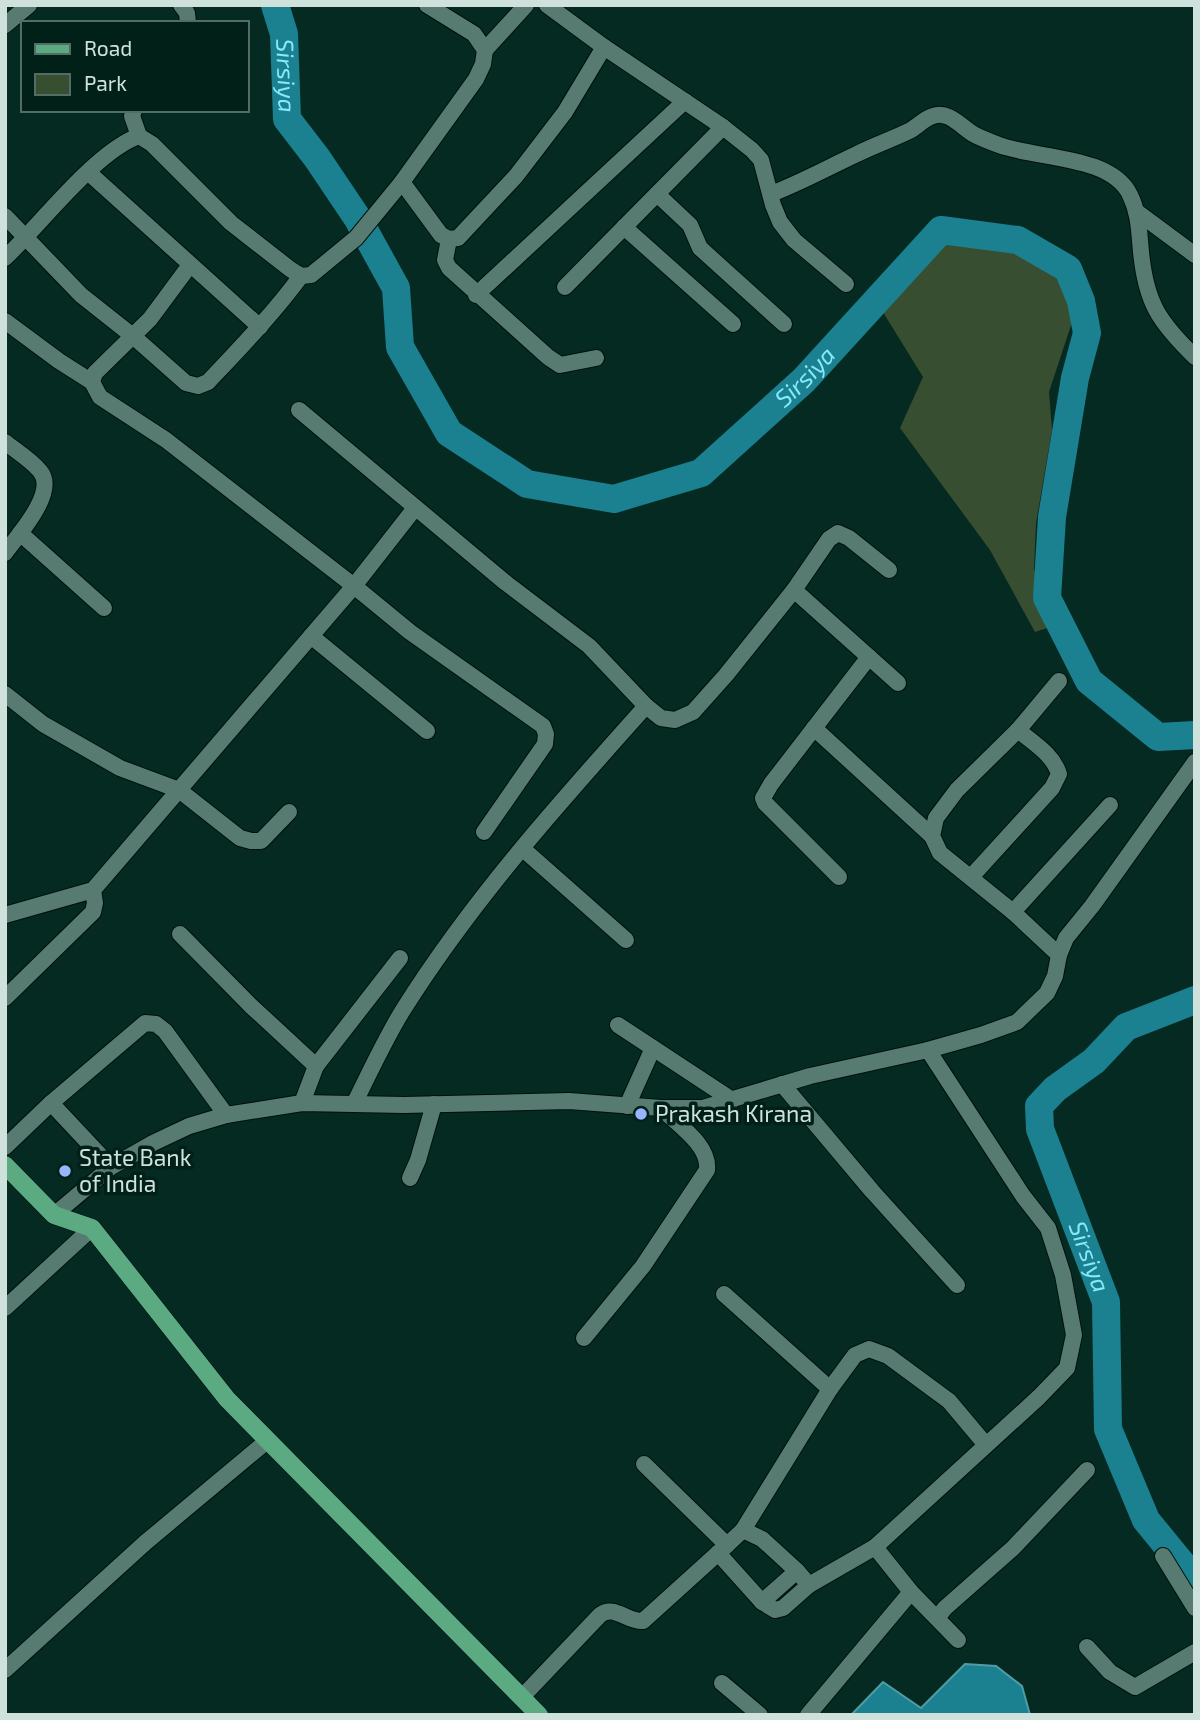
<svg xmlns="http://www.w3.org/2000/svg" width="1200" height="1720" font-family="'Exo 2',sans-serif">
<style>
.green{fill:#384e31}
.water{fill:#1b8090;stroke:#519da6;stroke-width:2}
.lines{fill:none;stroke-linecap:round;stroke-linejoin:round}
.river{stroke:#1b8090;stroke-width:28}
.minor-casing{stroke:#00110b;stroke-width:18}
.primary-casing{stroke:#00110b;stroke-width:19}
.minor{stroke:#577b71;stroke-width:16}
.primary{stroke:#5baa81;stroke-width:18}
.poi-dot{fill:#96b6fd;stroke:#002018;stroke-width:2.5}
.labels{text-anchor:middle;stroke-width:7;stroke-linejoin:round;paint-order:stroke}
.poi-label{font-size:23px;fill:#cee1db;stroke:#002018;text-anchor:start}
.water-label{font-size:24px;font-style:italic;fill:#87e9fb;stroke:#002018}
</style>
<rect width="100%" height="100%" fill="#052a22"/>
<!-- green -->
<path class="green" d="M 976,223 L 1030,245 L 1063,281 L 1076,310 L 1049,392 L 1052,430 L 1036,523 L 1034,569 L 1050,627 L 1035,632 L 990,550 L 900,428 L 923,377 L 878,304 L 893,272 L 943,228 Z"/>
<!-- water -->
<path class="water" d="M 965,1664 L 996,1666 L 1022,1686 L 1030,1715 L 851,1715 L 883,1682 L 921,1708 Z"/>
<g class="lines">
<!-- river -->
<g class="river">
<path id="s1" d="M 275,5 L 284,34 L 287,119 L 317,158 L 358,219 L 396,288 L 400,347 L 449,433 L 527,484 L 614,499 L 701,473 L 804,380 L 941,230 L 1018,240 L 1068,269 L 1081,301 L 1087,333 L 1075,378 L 1052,517 L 1047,598 L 1089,681 L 1158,737 L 1195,735"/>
<path id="s2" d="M 1195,1000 L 1126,1027 L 1094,1061 L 1055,1089 L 1039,1106 L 1040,1129 L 1106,1302 L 1108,1429 L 1146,1520 L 1195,1580"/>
</g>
<defs>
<g id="minor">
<path d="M 181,5 L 187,13 L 188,23"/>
<path d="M 5,25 L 29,5"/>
<path d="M 604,47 L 723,127 L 752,150 L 761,160 L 773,205 L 780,222 L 794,240 L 846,284"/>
<path d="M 485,50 L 526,5"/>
<path d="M 134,110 L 132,116 L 139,136"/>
<path d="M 88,172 L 260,327"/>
<path d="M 402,182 L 441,235 L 449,239 L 458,238 L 516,176 L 565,112 L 604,47 L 547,5"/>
<path d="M 657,194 L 690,225 L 700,248 L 784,324"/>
<path d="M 771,194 C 802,182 827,168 857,154 C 875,145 893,139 911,130 C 918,126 925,118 933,116 C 949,110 962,128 975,135 C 983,139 991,142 999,145 C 1036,159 1111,155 1130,195 C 1139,213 1139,231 1141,252 C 1146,303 1159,322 1195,357"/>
<path d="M 1137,212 L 1195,255"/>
<path d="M 5,216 L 81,295 L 134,337 L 186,383 L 198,386 L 208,382 C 240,348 273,314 301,276"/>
<path d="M 624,227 L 733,324"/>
<path d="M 449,239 L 445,260 L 449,268 L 548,357 L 560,365 L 596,358"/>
<path d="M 5,258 C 41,224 96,151 139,136 L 152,144 L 231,223 L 290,269 L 301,276 L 311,275 L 356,238 L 402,182 L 476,79 L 483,64 L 485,50 L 474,34 L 427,5"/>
<path d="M 190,265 L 150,319 L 95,373 L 92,382 L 100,397 L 166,440 L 354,586 L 410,632 L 543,726 L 546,734 L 545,744 L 484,832"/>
<path d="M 565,287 L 723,127"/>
<path d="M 476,295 L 685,101"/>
<path d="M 5,321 L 59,361 L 92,382"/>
<path d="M 299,410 L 506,583 L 589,646 L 646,706 L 661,718 L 675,720 L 693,712 L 726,675 L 794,590 L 829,539 L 838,533 L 849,538 L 889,570"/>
<path d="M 5,442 C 16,451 31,460 40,471 C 58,492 18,535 5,553"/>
<path d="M 20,533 L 104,608"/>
<path d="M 794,590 L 898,683"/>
<path d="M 311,636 L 427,731"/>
<path d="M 5,694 L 43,724 L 120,768 L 179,790 L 240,838 L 251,841 L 261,841 L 289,812"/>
<path d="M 814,728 L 932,836"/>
<path d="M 523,849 L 626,940"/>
<path d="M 839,877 L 765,803 L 763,798 L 771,784 L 869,657"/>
<path d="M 971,877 L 1052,788 L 1059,774 C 1053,754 1033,743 1018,730 L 1059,681"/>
<path d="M 1013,912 L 1110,805"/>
<path d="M 5,915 L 93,890 L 354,586 L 415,508"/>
<path d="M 180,934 L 250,1005 L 316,1066"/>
<path d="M 1059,955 L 1066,938 L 1092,906 L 1195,762"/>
<path d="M 5,998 L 93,912 L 95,903 L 93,890"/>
<path d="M 618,1025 L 732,1100"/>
<path d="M 782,1084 L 872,1191 L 957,1285"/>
<path d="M 51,1103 L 111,1167"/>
<path d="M 302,1103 L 316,1066 L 400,958"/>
<path d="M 354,1104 C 370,1072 385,1039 403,1010 C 472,900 560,802 646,706"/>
<path d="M 627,1106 L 653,1048"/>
<path d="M 5,1147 L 51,1103 L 145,1023 L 156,1024 L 165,1031 L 226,1115"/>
<path d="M 410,1178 L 418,1160 L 434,1104"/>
<path d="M 54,1215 L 111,1167 L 153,1143 L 189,1126 L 226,1115 L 302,1103 L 404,1105 L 569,1101 L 661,1108 L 703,1108 L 810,1076 L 928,1050 L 981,1035 L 1017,1022 L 1047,993 L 1055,976 L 1059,955 L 1013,912 L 940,853 L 932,836 L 936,818 L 957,790 L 1018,730"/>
<path d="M 724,1294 L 830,1389"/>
<path d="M 5,1308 L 92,1228"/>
<path d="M 584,1338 L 643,1266 L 707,1170 C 710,1145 677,1124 661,1108"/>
<path d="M 644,1464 L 727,1545 L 743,1530 L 762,1539 L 797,1571"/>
<path d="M 743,1530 L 830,1389 L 855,1355 L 869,1349 L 888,1356 L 949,1401 L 986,1445"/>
<path d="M 875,1547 L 911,1592 L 958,1640"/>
<path d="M 718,1553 L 762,1602 L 775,1610 L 783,1608 L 809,1585"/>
<path d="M 1163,1556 L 1195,1608"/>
<path d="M 762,1602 L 797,1571 L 809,1585 L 875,1547 L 1039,1397 L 1067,1368 L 1074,1335 L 1063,1275 L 1048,1228 L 1023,1196 L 928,1050"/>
<path d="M 937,1618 L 945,1608 L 1013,1548 L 1087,1470"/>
<path d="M 1087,1647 L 1110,1672 L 1135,1687 L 1195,1652"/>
<path d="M 5,1670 L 146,1542 L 267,1441"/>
<path d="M 722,1683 L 760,1715"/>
<path d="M 522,1697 L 600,1615 C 614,1604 627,1622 643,1621 L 727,1545"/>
<path d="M 808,1715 L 911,1592"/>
</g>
<path id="primary" d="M 5,1165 L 54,1215 L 92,1228 L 227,1399 L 539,1715"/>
</defs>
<!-- minor casing -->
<use href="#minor" class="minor-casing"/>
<!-- primary casing -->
<use href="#primary" class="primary-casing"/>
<!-- minor -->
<use href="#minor" class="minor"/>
<!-- primary -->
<use href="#primary" class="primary"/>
</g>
<!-- markers -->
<g class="poi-dot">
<circle cx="641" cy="1114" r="7"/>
<circle cx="65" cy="1171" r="7"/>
</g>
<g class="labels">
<!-- poi labels -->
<g class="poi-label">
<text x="655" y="1122">Prakash Kirana</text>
<text x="79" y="1166">State Bank<tspan x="79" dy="26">of India</tspan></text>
</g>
<!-- water labels -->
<g class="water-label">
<text dy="8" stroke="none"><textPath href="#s1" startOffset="72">Sirsiya</textPath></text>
<text dy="8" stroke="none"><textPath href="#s1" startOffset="889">Sirsiya</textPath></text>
<text dy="8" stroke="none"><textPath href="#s2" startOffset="352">Sirsiya</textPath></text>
</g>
</g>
<!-- border -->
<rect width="1200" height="1720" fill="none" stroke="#cee1db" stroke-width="14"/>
<!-- legend -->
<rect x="21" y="21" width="228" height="91" fill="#002018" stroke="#526d66" stroke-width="2"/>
<rect x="35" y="44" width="35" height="10" fill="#5baa81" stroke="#526d66" stroke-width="2"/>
<text x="84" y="56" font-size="21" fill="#cee1db">Road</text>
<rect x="35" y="74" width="35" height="21" fill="#384e31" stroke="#526d66" stroke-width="2"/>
<text x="84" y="91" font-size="21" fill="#cee1db">Park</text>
</svg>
